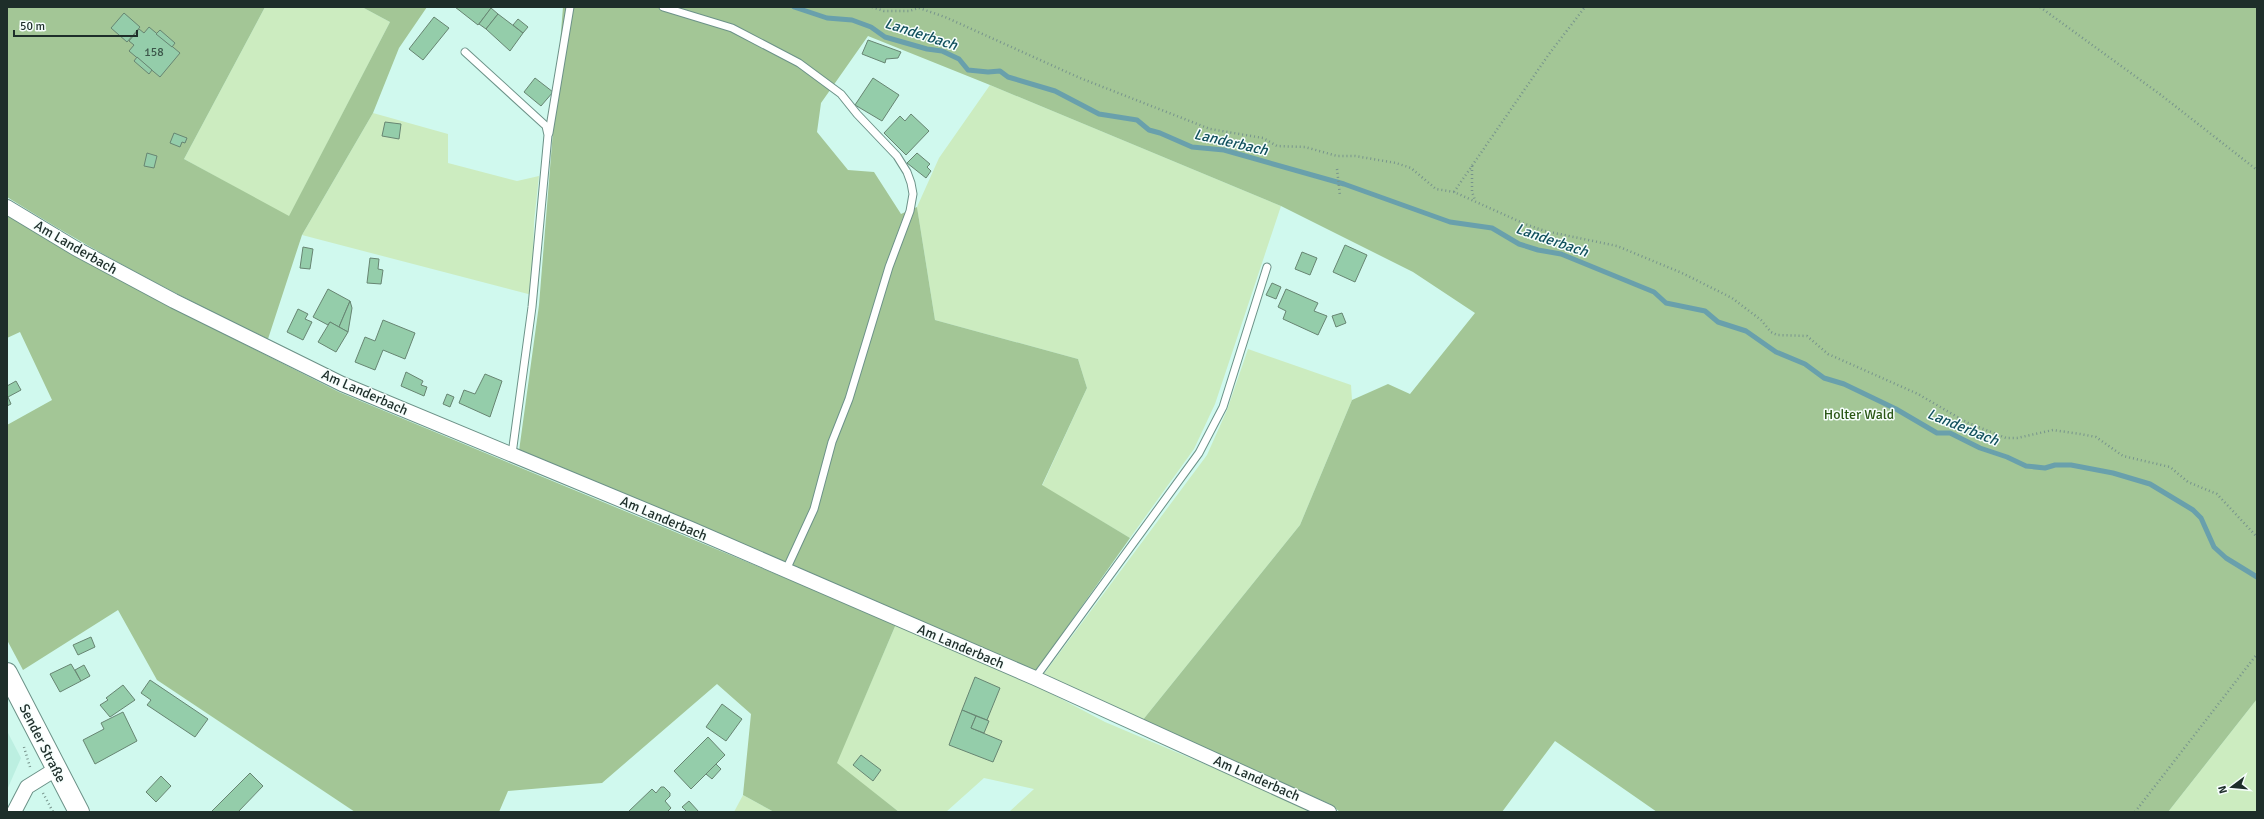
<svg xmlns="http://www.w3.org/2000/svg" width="2264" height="819" font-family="Signika,sans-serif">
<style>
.built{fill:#bcefe1}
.green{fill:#ccecc0}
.forest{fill:#a3c696}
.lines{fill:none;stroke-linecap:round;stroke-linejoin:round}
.stream{stroke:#69a0ac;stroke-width:5}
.building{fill:#94cdaa;stroke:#678572}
.service-casing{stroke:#6c9288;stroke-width:9}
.minor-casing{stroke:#6c9288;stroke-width:16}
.secondary-casing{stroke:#6c9288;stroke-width:22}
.path{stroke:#77948c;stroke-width:2.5;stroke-dasharray:1 3;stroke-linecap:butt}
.service{stroke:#fff;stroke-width:7}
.minor{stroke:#fff;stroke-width:14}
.secondary{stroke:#fff;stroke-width:20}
.labels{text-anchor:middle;stroke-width:3;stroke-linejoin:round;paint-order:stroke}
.number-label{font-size:12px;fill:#3c564a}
.street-label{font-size:14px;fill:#1e2e2a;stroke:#f6fefc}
.park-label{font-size:14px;fill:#2b5716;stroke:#f6fefc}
.water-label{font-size:15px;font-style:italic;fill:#12515e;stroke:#f6fefc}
</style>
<rect width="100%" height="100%" fill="#d0f9ee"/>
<!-- built -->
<path class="built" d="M 7,731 L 21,758 L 7,790 Z"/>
<!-- green -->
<g class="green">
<path d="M 265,7 L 362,7 L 390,22 L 289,217 L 184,159 Z"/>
<path d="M 990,85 L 1281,206 L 1215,404 L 1194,449 L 1130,538 L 1042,486 L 1087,388 L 1078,359 L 935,320 L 917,207 L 939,158 Z"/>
<path d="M 373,113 L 448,134 L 448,163 L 517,181 L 539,176 L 534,222 L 532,295 L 302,235 Z"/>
<path d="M 1248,349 L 1351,385 L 1352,400 L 1300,525 L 1142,721 L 1043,675 L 1207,455 L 1227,410 Z"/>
<path d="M 896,624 L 1033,684 L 1105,722 L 1318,812 L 1009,812 L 1034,789 L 984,778 L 946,812 L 899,812 L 836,764 Z"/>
<path d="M 2257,699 L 2257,812 L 2168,812 Z"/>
<path d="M 743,795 L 774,812 L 734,812 Z"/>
</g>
<!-- forest -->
<g class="forest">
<path d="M 7,7 L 265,7 L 184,159 L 289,216 L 390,22 L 362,7 L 427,7 L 399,48 L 373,113 L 302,235 L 268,339 C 178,296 91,250 7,197 Z"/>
<path d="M 563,7 L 2257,7 L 2257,699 L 2168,812 L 1657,812 L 1555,741 L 1502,812 L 1340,812 L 1330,804 L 1142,721 L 1300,525 L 1352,400 L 1388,384 L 1410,394 L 1475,313 L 1413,272 L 1281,206 L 990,85 L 868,36 L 821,103 L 817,132 L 848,170 L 874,172 L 901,214 L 917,207 L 935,320 L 1078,359 L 1087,388 L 1042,485 L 1130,538 L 1036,671 L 519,451 L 539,305 Z"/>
<path d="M 7,213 L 171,307 L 339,392 L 896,624 L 837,763 L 899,812 L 774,812 L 743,795 L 751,714 L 717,684 L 602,783 L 508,791 L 499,812 L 355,812 L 157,680 L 118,610 L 23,670 L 7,640 L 7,425 L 52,400 L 20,332 L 7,338 Z"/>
</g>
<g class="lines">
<!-- stream -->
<path class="stream" d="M 794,7 L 827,18 L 852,20 L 871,27 L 885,37 L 927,49 L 942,51 L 959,59 L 968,70 L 988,72 L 1000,71 L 1008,77 L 1055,91 L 1099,114 L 1137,120 L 1149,130 L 1160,133 L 1192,147 L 1224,150 L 1344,184 L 1450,222 L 1492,228 L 1519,244 L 1538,250 L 1561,254 L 1654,292 L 1666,303 L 1705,311 L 1718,322 L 1746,331 L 1776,352 L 1805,364 L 1824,378 L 1844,384 L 1896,409 L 1937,433 L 1950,433 L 1980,448 L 2007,457 L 2026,466 L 2045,468 L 2055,465 L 2071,465 L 2113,473 L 2150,484 L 2193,510 L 2201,518 L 2214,547 L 2226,558 L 2257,577"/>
</g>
<!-- building -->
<g class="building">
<path d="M 455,7 L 492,7 L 478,25 Z"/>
<path d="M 491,8 L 498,14 L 486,29 L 479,24 Z"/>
<path d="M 124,13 L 140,27 L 127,42 L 111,28 Z"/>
<path d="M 498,14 L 523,33 L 510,51 L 486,29 Z"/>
<path d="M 434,17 L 449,28 L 423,60 L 409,49 Z"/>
<path d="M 518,19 L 528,27 L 523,33 L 513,25 Z"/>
<path d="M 149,27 L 180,53 L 160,77 L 129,51 L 134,45 L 129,41 L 139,29 L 144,33 Z"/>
<path d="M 160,30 L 175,43 L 172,47 L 156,34 Z"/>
<path d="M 868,40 L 901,52 L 898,58 L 886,59 L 885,63 L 862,54 Z"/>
<path d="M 137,57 L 152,70 L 149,74 L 134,61 Z"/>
<path d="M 535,78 L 553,92 L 541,106 L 524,92 Z"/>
<path d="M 873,78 L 899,95 L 882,121 L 855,105 Z"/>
<path d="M 911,114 L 929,131 L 906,155 L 884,133 L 900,116 L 905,121 Z"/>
<path d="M 385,122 L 401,124 L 399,139 L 382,136 Z"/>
<path d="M 174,133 L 187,138 L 185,143 L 182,142 L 180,147 L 170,143 Z"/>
<path d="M 147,153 L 157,156 L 154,168 L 144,166 Z"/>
<path d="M 917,153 L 930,164 L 927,167 L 931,171 L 926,178 L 907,163 Z"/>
<path d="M 1345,245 L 1367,255 L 1355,282 L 1333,272 Z"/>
<path d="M 303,247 L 313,249 L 310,269 L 300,268 Z"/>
<path d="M 1302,252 L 1317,258 L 1310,275 L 1295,269 Z"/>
<path d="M 370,258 L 379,259 L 378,269 L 383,270 L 381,284 L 367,283 Z"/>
<path d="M 1272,283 L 1281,287 L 1276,299 L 1266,295 Z"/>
<path d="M 328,289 L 350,301 L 339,327 L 330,322 L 328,325 L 313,317 Z"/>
<path d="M 1286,289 L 1318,303 L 1314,311 L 1327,316 L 1318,335 L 1283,319 L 1286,311 L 1278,307 Z"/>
<path d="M 350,301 L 352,308 L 348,332 L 339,327 Z"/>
<path d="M 298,309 L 308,314 L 305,319 L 312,322 L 303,340 L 287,332 Z"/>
<path d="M 1342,313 L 1346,323 L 1336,327 L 1332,316 Z"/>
<path d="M 383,320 L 415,333 L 405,359 L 383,350 L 375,370 L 355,362 L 365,337 L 375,341 Z"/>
<path d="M 330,322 L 348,332 L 336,352 L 318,342 Z"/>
<path d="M 406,372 L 423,381 L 421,385 L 427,387 L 424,396 L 401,386 Z"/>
<path d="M 485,374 L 502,381 L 490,417 L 459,403 L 464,390 L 475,394 Z"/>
<path d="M 16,381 L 21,390 L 8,397 L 11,404 L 7,406 L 7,386 Z"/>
<path d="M 447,394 L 454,397 L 450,407 L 443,404 Z"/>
<path d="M 91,637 L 95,647 L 78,655 L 73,645 Z"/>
<path d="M 71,664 L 81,681 L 60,692 L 50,674 Z"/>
<path d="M 84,665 L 90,676 L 81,681 L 75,670 Z"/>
<path d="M 975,677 L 1000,688 L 987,720 L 962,710 Z"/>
<path d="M 150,680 L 208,719 L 195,737 L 147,705 L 151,700 L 141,693 Z"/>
<path d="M 123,685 L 135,700 L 110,717 L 100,705 L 108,700 L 106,698 Z"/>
<path d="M 722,704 L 742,719 L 726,741 L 706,727 Z"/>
<path d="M 962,710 L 976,716 L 971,728 L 1002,741 L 993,762 L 949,745 Z"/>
<path d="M 123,712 L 137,741 L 95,764 L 83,740 L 104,729 L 101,723 Z"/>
<path d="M 976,716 L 989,721 L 984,733 L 971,728 Z"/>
<path d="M 708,737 L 725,755 L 691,789 L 674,771 Z"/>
<path d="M 861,755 L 881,770 L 873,781 L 853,765 Z"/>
<path d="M 716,764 L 721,769 L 712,779 L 706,774 Z"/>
<path d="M 250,773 L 263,786 L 238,812 L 211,812 Z"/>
<path d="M 161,776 L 171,786 L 156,802 L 146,792 Z"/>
<path d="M 661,787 L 664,787 L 670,793 L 670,796 L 665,801 L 671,808 L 667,812 L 628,812 L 652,789 L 656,793 Z"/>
<path d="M 689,801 L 699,812 L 687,812 L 682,807 Z"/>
</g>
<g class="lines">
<defs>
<g id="service">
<path d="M 663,7 L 732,28 L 799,63 L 841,94 L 857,114 L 897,156 L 907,172 L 911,183 L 913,194 L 910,211 L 889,267 L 849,399 L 832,442 L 814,509 L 786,570"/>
<path d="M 465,52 L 546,126 L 548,135 L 532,307 L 512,454"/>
<path d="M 549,133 L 570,7"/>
<path d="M 1035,678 L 1199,453 L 1223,407 L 1267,267"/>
</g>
<g id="minor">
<path d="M 7,207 L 75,248 L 174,301 L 342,384 L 691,529 L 1035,678 L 1329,812"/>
<path d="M 14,812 L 27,787 L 56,769"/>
</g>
<path id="secondary" d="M 7,673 L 79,812"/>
</defs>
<!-- service casing -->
<use href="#service" class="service-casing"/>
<!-- minor casing -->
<use href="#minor" class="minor-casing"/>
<!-- secondary casing -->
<use href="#secondary" class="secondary-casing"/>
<!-- path -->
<g class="path">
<path d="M 872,7 L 884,11 L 909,11 L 919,8 L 945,17 L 1080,78 L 1210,129 L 1263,138 L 1277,146 L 1305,147 L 1337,156 L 1355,156 L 1396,163 L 1411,168 L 1436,189 L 1454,192 L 1525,224 L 1545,231 L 1617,246 L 1682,273 L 1732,298 L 1761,320 L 1771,332 L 1777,335 L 1807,336 L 1828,354 L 1918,394 L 1966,422 L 2006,438 L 2017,438 L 2053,430 L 2080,434 L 2096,437 L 2123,456 L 2170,467 L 2188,482 L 2217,494 L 2257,537"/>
<path d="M 2040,7 L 2161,95 L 2257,170"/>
<path d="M 1472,166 L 1472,192 L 1475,200"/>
<path d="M 1337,169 L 1340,196"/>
<path d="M 1454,192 L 1549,54 L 1585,7"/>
<path d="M 24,747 L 30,767"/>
<path d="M 43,793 L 53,812"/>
<path d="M 2135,812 L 2257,654"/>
</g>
<!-- service -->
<use href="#service" class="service"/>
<!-- minor -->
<use href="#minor" class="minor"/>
<!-- secondary -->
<use href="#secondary" class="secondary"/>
</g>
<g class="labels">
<!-- number labels -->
<g class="number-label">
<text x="154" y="56">158</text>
</g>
<!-- street labels -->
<g class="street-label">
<text transform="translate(76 247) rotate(30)" y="5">Am Landerbach</text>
<text transform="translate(365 392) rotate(24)" y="5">Am Landerbach</text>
<text transform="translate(664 518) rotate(23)" y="5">Am Landerbach</text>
<text transform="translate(961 646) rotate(23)" y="5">Am Landerbach</text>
<text transform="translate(43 743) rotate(63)" y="5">Sender Straße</text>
<text transform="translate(1257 778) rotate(24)" y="5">Am Landerbach</text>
</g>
<!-- park labels -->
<g class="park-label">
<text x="1859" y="419">Holter Wald</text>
</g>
<!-- water labels -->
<g class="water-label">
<text transform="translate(921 34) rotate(18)" y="5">Landerbach</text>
<text transform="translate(1231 142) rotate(13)" y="5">Landerbach</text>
<text transform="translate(1552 240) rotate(19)" y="5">Landerbach</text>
<text transform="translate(1963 427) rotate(22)" y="5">Landerbach</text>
</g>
</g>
<!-- border -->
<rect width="2264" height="819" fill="none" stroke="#1e2e2a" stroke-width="16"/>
<!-- north arrow -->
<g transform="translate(2232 787) rotate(254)" stroke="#f6fefc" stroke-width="3" paint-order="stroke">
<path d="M0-3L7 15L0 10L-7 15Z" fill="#1e2e2a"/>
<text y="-6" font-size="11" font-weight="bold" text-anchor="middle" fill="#1e2e2a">N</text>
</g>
<!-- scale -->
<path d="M14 30v6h123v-6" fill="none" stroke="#1e2e2a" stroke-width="2"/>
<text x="20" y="30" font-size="12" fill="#1e2e2a" stroke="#f6fefc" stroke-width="3" paint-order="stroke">50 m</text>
</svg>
